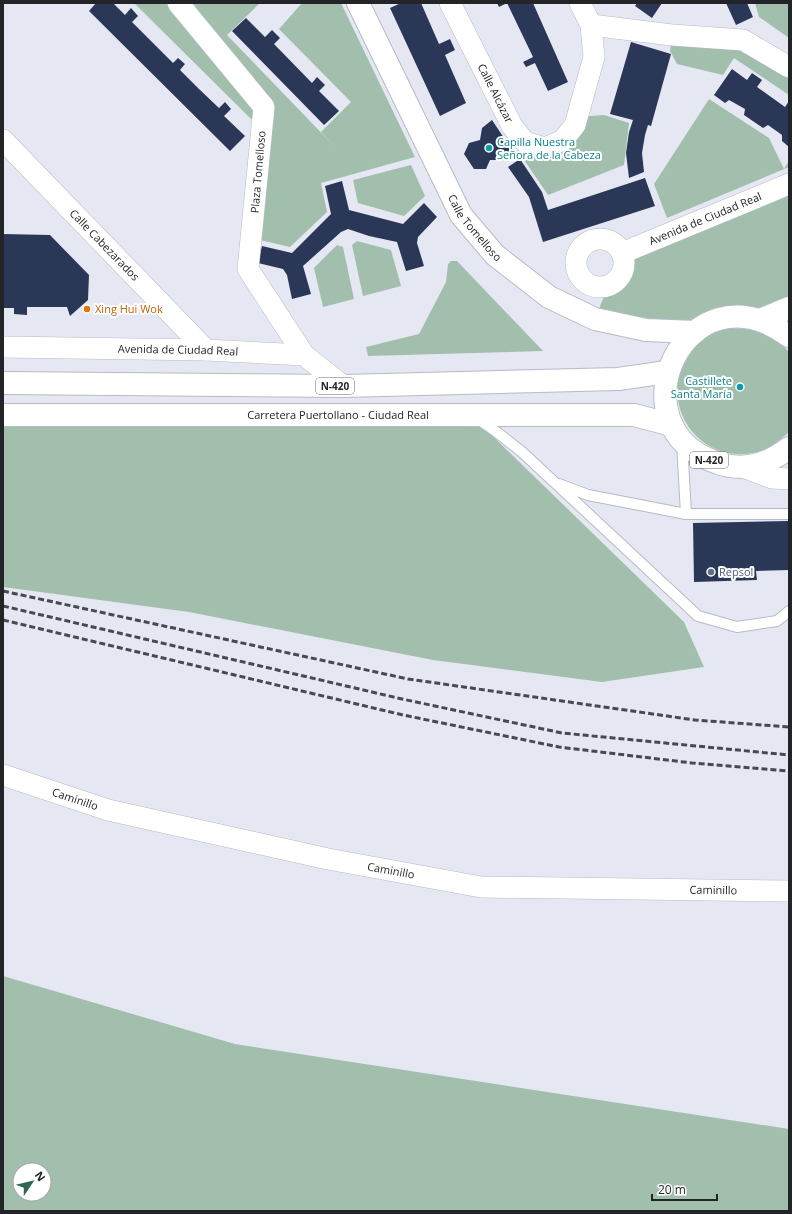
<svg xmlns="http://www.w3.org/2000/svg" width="792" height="1214" font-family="'Open Sans',sans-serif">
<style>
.green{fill:#a2bfae;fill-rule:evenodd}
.building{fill:#2b3757}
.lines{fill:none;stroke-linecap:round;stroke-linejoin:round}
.service-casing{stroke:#b7bbc4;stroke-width:12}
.minor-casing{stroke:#b7bbc4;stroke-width:22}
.secondary-casing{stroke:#b7bbc4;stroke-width:24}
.primary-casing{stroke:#b7bbc4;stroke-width:24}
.trunk-casing{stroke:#b7bbc4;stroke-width:24}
.service{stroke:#fff;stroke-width:10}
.minor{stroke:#fff;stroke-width:21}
.secondary{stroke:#fff;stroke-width:22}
.primary{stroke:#fff;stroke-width:22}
.trunk{stroke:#fff;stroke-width:22}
.rail{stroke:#48494e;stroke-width:3;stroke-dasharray:6 3;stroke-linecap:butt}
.culture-dot{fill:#0f9aa8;stroke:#fff;stroke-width:1.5}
.food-dot{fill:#e8710a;stroke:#fff;stroke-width:1.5}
.service-dot{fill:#5c6f8a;stroke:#fff;stroke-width:1.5}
.labels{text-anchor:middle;stroke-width:4;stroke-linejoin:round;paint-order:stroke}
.shield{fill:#fff;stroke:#656668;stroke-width:1}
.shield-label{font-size:10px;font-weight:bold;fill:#232427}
.street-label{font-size:11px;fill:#232427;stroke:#fff}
.culture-label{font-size:11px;fill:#0d838f;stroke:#fff;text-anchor:start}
.food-label{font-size:11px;fill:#c56008;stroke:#fff;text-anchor:start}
.service-label{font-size:11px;fill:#4e5e75;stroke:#fff;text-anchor:start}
</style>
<rect width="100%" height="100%" fill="#e5e8f2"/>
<!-- green -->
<g class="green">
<path d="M 134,3 L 178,3 L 220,41 L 193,3 L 260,3 L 227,35 L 334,146 L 321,132 L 351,102 L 279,29 L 302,3 L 341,3 L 415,157 L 321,183 L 327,212 L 290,247 L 260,240 L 264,107 L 251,119 Z"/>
<path d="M 755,3 L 789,3 L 789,38 L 759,17 Z"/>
<path d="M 672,35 L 743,40 L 789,67 L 789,95 L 734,58 L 723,75 L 677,64 L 670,51 Z"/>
<path d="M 709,99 L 769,138 L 784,169 L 789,161 L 789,167 L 667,218 L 654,184 Z"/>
<path d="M 604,115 L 629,123 L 624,165 L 548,195 L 520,154 L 525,142 L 545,148 L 578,117 Z"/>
<path d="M 411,165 L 425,196 L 404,216 L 358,203 L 353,180 Z"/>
<path d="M 789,184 L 789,308 L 709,323 L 595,319 L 608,286 C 618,280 623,274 624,262 Z"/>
<path d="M 357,241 L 391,250 L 401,286 L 363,296 L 352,245 Z"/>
<path d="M 337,245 L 343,247 L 354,299 L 323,307 L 314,268 Z"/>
<path d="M 451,261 L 457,261 L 543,351 L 368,356 L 366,347 L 419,334 L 446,282 L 448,264 Z"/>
<path d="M 728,328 C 756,329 770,330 789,352 L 789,431 L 787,434 C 780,439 772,447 764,450 C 694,474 645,388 703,339 C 709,334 720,331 728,328 Z"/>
<path d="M 471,415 L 684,622 L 704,667 L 602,682 L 433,660 L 189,612 L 3,587 L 3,422 Z"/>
<path d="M 3,976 L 235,1044 L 789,1129 L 789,1211 L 3,1211 ZM 20,1170 L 44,1170 L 44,1194 L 20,1194 Z"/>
</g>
<!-- building -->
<g class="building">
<path d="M 96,3 L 113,3 L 125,15 L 131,8 L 138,16 L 132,22 L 173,63 L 178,58 L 185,64 L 180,70 L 199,89 L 219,108 L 225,102 L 231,109 L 224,116 L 245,136 L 230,151 L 89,11 Z"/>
<path d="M 401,3 L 421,3 L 439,44 L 450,39 L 455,50 L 445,55 L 466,103 L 440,116 L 390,8 Z"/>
<path d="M 497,3 L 507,3 L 499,7 Z"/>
<path d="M 507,3 L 533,3 L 568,82 L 548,91 L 535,63 L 526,67 L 523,62 L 533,57 Z"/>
<path d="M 637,3 L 662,3 L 652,18 L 635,6 Z"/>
<path d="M 726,3 L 747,3 L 753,17 L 736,25 Z"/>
<path d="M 246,18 L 265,37 L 272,30 L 280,38 L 274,44 L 312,83 L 317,77 L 325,85 L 319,91 L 339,111 L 324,125 L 232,31 Z"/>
<path d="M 631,42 L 671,54 L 651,126 L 648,125 L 645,135 L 642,153 L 644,172 L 629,178 L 626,153 L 629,132 L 633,120 L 610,114 Z"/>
<path d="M 732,69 L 747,80 L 752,73 L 762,80 L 757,87 L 785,107 L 789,101 L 789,147 L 782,141 L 782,135 L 768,125 L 763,128 L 744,115 L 745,109 L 729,100 L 725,103 L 714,95 Z"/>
<path d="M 492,120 L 514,153 L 504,160 L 490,160 L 486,169 L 474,169 L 464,154 L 469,143 L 480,140 L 482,128 Z"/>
<path d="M 520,159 L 542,192 L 548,210 L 645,178 L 655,206 L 543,242 L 529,197 L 508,167 Z"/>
<path d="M 342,181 L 349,210 L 403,224 L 424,203 L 437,217 L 418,237 L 417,243 L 424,266 L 406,271 L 397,242 L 369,236 L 348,229 L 341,232 L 303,266 L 311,294 L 292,299 L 287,275 L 283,269 L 258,263 L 262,246 L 292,253 L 331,214 L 325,186 Z"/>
<path d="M 3,234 L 50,235 L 89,275 L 88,300 L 70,316 L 67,307 L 27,307 L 27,315 L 14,314 L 14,308 L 3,308 Z"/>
<path d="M 789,521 L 789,570 L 756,571 L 757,580 L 694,582 L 693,523 Z"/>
</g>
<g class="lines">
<defs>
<g id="service">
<path d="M 478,419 L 498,433 L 522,452 L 698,616 L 737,627 L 777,621 L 789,611"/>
<path d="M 682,442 L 686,514"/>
<path d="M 559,484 L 588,495 L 686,514 L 789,514"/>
</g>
<g id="minor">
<path d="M 178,3 L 264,107 L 248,269 L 304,355"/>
<path id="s1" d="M 450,3 L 512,126 L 525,142 L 545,148 L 563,140 L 575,125 L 594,57 L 591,25 L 580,3"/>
<path d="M 591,25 L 672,35 L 743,40 L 789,67"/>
<path id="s2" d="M 3,140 L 206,350"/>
<circle cx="600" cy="263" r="24"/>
<path id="s3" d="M 622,253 L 789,184"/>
<path id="s4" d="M 3,347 L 206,350 L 304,355 L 343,386"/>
<path d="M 743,467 L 772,478 L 789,479"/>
<path id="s5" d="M 3,775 L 108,810 L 328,859 L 481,887 L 789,891"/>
</g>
<g id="secondary">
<path id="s6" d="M 358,3 L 461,215 L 495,255 L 549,297 L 595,319 L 646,330 L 695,332"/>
</g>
<path id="primary" d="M 760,320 L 789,308"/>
<g id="trunk">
<path d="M 789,336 C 685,260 610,429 718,463 C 744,472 768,464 789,448"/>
<path d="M 3,383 L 343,386 L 618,379 L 667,372"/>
<path id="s7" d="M 3,415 L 634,415 L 672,425"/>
</g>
</defs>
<!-- service casing -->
<use href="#service" class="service-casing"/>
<!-- minor casing -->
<use href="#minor" class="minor-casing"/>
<!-- secondary casing -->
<use href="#secondary" class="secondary-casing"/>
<!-- primary casing -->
<use href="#primary" class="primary-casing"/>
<!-- trunk casing -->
<use href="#trunk" class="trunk-casing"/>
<!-- service -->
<use href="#service" class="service"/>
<!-- minor -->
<use href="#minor" class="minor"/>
<!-- secondary -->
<use href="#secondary" class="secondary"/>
<!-- primary -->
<use href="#primary" class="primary"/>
<!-- trunk -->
<use href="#trunk" class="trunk"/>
<!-- rail -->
<g class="rail">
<path d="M 3,591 L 408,679 L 695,720 L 789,727"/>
<path d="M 3,606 L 402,699 L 562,733 L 789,755"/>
<path d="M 3,620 L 403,715 L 559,747 L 692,763 L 789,771"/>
</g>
</g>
<!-- markers -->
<g class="culture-dot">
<circle cx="489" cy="148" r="4"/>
<circle cx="740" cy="387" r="4"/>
</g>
<circle class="food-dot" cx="87" cy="309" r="4"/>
<circle class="service-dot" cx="711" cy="572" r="4"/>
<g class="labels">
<!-- shield labels -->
<g class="shield">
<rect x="316" y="378" width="38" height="16" rx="3"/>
<rect x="690" y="452" width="38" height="16" rx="3"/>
</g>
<g class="shield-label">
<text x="335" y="390">N-420</text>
<text x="709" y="464">N-420</text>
</g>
<!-- street labels -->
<g class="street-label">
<text dy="4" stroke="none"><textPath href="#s1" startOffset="101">Calle Alcázar</textPath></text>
<text transform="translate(258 172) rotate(-85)" y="4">Plaza Tomelloso</text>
<text dy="4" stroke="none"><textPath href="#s3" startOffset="90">Avenida de Ciudad Real</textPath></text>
<text dy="4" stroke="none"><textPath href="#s6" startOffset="254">Calle Tomelloso</textPath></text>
<text dy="4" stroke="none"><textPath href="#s2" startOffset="146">Calle Cabezarados</textPath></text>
<text dy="4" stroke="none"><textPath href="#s4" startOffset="175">Avenida de Ciudad Real</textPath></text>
<text dy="4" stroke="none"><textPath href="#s7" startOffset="335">Carretera Puertollano - Ciudad Real</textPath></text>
<text dy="4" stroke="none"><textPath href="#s5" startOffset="76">Caminillo</textPath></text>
<text dy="4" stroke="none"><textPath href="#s5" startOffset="400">Caminillo</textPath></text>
<text dy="4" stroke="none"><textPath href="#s5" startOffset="724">Caminillo</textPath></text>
</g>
<!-- culture labels -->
<g class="culture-label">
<text x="497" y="146">Capilla Nuestra<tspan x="497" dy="13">Señora de la Cabeza</tspan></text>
<text x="732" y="385" text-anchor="end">Castillete<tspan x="732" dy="13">Santa María</tspan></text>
</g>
<!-- food labels -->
<g class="food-label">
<text x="95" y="313">Xing Hui Wok</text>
</g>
<!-- service labels -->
<g class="service-label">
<text x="719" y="576">Repsol</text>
</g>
</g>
<!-- border -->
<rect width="792" height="1214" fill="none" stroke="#232427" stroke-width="8"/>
<!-- north arrow -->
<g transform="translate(32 1182) rotate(55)"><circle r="19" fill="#ffffff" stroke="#a7a7a9"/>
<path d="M0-3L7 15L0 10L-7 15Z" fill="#2e6852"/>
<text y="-6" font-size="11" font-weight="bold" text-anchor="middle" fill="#232427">N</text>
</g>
<!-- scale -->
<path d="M652 1194v6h65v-6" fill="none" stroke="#232427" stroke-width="2"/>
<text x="658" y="1194" font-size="12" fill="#232427" stroke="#ffffff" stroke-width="3" paint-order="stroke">20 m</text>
</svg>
